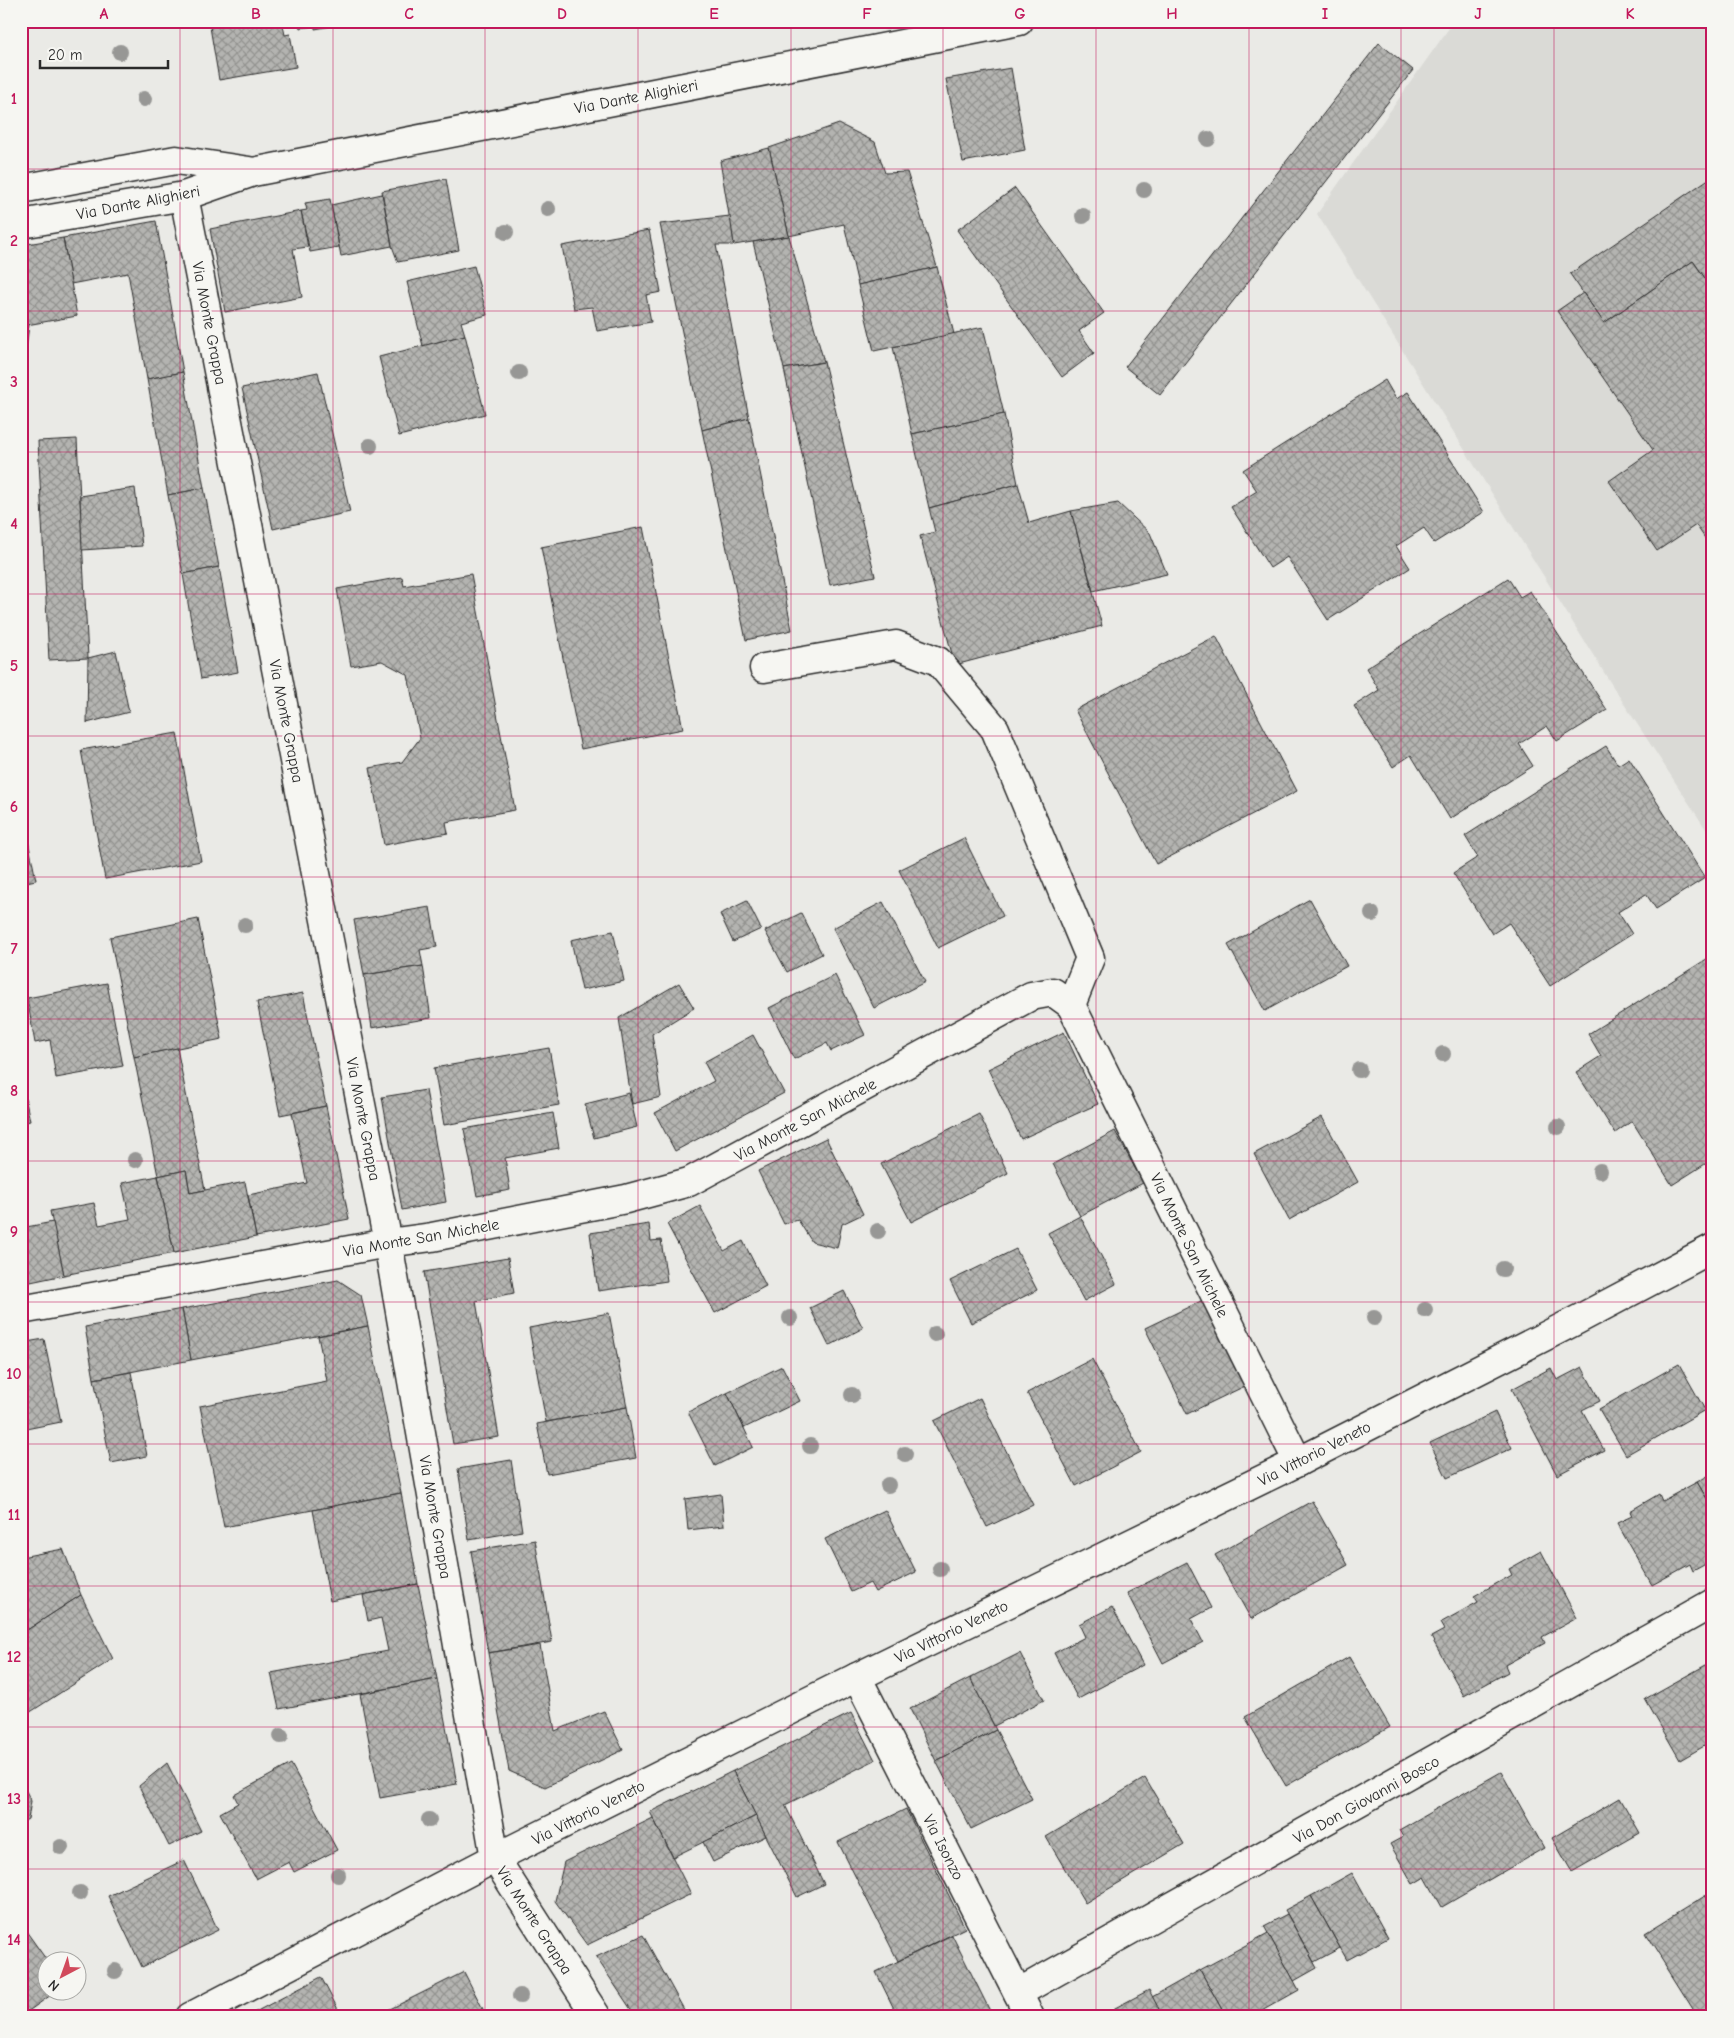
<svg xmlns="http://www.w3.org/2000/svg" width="1734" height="2038" font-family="'Comic Neue',sans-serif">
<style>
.built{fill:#dadad6}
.building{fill:url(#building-cross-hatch);stroke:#2b2b2b}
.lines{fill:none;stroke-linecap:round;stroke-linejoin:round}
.minor-casing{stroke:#2b2b2b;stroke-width:31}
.major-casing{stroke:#2b2b2b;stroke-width:31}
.minor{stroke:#f6f6f2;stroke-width:28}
.major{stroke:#f6f6f2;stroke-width:28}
.tree{fill:#979795}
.grid{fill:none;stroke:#c2185b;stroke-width:1;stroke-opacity:0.55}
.labels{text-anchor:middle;stroke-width:4.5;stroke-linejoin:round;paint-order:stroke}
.street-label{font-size:16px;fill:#2b2b2b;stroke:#f6f6f2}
.neatline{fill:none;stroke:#c2185b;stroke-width:2}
.grid-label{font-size:16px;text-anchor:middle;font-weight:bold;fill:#c2185b}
</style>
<defs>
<pattern id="building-cross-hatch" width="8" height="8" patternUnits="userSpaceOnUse" patternTransform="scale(1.25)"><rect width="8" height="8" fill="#b4b4b1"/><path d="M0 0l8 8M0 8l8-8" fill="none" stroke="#939390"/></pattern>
</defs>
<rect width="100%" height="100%" fill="#eaeae6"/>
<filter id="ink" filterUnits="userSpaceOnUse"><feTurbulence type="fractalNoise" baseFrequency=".02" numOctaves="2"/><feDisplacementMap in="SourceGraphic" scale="10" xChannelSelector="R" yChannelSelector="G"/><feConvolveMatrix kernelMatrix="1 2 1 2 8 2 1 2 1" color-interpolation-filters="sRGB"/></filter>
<g filter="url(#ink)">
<!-- built -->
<path class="built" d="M 1454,21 L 1713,21 L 1713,840 L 1615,690 L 1317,214 Z"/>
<!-- building -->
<g class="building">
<path d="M 209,21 L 282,21 L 285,35 L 290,34 L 296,67 L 219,80 Z"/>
<path d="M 298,21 L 355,21 L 355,22 L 315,29 L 315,26 L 300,28 Z"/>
<path d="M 1379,43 L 1413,70 L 1160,395 L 1125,367 Z"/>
<path d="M 1011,68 L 1025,150 L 963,162 L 946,79 Z"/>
<path d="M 839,124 L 875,142 L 885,173 L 907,172 L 937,267 L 858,285 L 844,224 L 789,236 L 769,148 Z"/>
<path d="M 769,148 L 789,236 L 734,245 L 720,161 Z"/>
<path d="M 1713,176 L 1713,278 L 1707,281 L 1693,261 L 1604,323 L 1570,274 Z"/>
<path d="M 446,179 L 459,250 L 398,262 L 392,246 L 382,191 Z"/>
<path d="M 1015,188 L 1104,313 L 1079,331 L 1094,353 L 1062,377 L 957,230 Z"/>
<path d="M 382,194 L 392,246 L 341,256 L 331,205 Z"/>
<path d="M 330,199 L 339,247 L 310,252 L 301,211 L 307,210 L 305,203 Z"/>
<path d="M 301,211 L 308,247 L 293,249 L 302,297 L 225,312 L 210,229 Z"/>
<path d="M 730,216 L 734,245 L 716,245 L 749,418 L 702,430 L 660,224 Z"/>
<path d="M 156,221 L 183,372 L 147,379 L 128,273 L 71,284 L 63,238 Z"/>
<path d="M 649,230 L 661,292 L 646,295 L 651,322 L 597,331 L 592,307 L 574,309 L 562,246 Z"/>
<path d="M 789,236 L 824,362 L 784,369 L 753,242 Z"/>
<path d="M 63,238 L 77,316 L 21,326 L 21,245 Z"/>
<path d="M 1693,261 L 1707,281 L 1713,278 L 1713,550 L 1696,525 L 1657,551 L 1609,481 L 1653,450 L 1557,311 L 1583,293 L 1604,323 Z"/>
<path d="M 474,266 L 487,315 L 461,322 L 465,335 L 423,346 L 407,282 Z"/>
<path d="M 937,267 L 954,334 L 874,351 L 858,285 Z"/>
<path d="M 29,325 L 21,389 L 21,326 Z"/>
<path d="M 983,327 L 1004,414 L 912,434 L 893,347 Z"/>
<path d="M 465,335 L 485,414 L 399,436 L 379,357 Z"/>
<path d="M 824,362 L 875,576 L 830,585 L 784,369 Z"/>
<path d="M 183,372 L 204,488 L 168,495 L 147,379 Z"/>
<path d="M 318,372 L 350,512 L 273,529 L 242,388 Z"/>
<path d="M 1385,380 L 1396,399 L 1408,392 L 1484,512 L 1434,543 L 1424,528 L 1396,546 L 1410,568 L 1328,620 L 1287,557 L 1270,568 L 1231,507 L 1257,491 L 1243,470 Z"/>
<path d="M 1004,414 L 1018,484 L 929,508 L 912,434 Z"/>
<path d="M 749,418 L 792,630 L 746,640 L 702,430 Z"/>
<path d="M 77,439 L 88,658 L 49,660 L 38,441 Z"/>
<path d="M 1018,484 L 1029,523 L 1071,511 L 1102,626 L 955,665 L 920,536 L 935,532 L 929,508 Z"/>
<path d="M 135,488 L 142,546 L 82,550 L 80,496 Z"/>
<path d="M 204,488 L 219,567 L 183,574 L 168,495 Z"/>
<path d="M 1118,503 L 1150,533 L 1167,574 L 1093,591 L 1071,511 Z"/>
<path d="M 643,527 L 683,729 L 581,749 L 541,547 Z"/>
<path d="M 219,567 L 238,672 L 201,679 L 183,574 Z"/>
<path d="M 471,574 L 515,810 L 446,822 L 448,833 L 384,845 L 370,768 L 402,762 L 420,738 L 408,675 L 382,661 L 351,666 L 337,589 L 402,577 L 404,586 Z"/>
<path d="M 1508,578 L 1520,597 L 1530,591 L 1607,710 L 1557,741 L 1547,726 L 1519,744 L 1533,766 L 1450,819 L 1411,755 L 1393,767 L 1354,706 L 1379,690 L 1366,668 Z"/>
<path d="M 1216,636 L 1297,791 L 1156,864 L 1075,710 Z"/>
<path d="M 116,651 L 129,712 L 87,723 L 88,658 Z"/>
<path d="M 177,733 L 201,861 L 105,879 L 81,750 Z"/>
<path d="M 1606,746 L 1618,765 L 1629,758 L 1705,878 L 1656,909 L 1646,894 L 1618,912 L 1632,934 L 1550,986 L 1509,923 L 1492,934 L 1453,873 L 1478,857 L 1465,836 Z"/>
<path d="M 21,806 L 36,880 L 21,883 Z"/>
<path d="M 964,838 L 1003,916 L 938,948 L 899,870 Z"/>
<path d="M 1310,899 L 1347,966 L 1265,1011 L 1228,945 Z"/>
<path d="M 747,901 L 761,929 L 733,942 L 720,914 Z"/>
<path d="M 883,902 L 925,982 L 874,1008 L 833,928 Z"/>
<path d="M 430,907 L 437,947 L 420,950 L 423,966 L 364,975 L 354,920 Z"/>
<path d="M 801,913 L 822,954 L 787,972 L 765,931 Z"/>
<path d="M 198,919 L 222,1039 L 134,1057 L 110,937 Z"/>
<path d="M 613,931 L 624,981 L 582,990 L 571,940 Z"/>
<path d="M 1713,955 L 1713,1159 L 1672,1185 L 1632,1121 L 1615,1133 L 1576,1072 L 1601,1056 L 1588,1034 Z"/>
<path d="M 423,966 L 431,1018 L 372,1028 L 364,975 Z"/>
<path d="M 835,975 L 865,1035 L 831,1051 L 827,1043 L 794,1059 L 769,1008 Z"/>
<path d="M 107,983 L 123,1066 L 56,1078 L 50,1040 L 35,1043 L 27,998 Z"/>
<path d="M 679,983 L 694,1008 L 652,1034 L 661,1097 L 632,1104 L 619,1018 Z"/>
<path d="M 303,993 L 326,1106 L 280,1115 L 257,1002 Z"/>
<path d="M 1064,1032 L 1098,1104 L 1021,1139 L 988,1069 Z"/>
<path d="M 753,1035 L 784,1093 L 675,1151 L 655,1113 L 714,1081 L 704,1062 Z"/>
<path d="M 177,1048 L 205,1190 L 190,1193 L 186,1170 L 158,1176 L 134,1057 Z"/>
<path d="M 549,1048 L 559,1105 L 444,1125 L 434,1068 Z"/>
<path d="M 21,1077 L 30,1121 L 21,1123 Z"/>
<path d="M 426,1090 L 446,1202 L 402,1210 L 382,1097 Z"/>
<path d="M 629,1093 L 637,1127 L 594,1138 L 585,1104 Z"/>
<path d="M 326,1106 L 349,1219 L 256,1237 L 248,1195 L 307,1183 L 292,1113 Z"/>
<path d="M 553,1113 L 559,1148 L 505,1158 L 510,1190 L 477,1196 L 464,1129 Z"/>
<path d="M 979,1114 L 1008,1173 L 911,1222 L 881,1164 Z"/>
<path d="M 1322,1117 L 1358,1182 L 1289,1220 L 1254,1154 Z"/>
<path d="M 1115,1131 L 1143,1183 L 1080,1216 L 1053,1164 Z"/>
<path d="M 826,1138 L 863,1214 L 842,1224 L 837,1248 L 812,1242 L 798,1220 L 784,1224 L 758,1171 Z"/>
<path d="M 186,1170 L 190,1193 L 245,1182 L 256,1237 L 174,1253 L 158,1176 Z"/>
<path d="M 158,1176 L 174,1253 L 64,1275 L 50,1211 L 94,1203 L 99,1225 L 130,1219 L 122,1183 Z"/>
<path d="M 700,1206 L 724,1251 L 743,1241 L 766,1286 L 715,1313 L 667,1224 Z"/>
<path d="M 1080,1216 L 1116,1284 L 1084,1301 L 1048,1233 Z"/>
<path d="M 53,1222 L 64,1275 L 21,1284 L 21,1228 Z"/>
<path d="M 649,1224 L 651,1241 L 661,1240 L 667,1281 L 598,1291 L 590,1233 Z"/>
<path d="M 1016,1249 L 1037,1290 L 971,1323 L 950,1281 Z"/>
<path d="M 508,1258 L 514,1293 L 476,1301 L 499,1437 L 453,1444 L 424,1272 Z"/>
<path d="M 338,1280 L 361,1295 L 368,1326 L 191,1360 L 182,1309 Z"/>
<path d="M 844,1291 L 863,1328 L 829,1346 L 810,1308 Z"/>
<path d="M 1203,1300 L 1245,1386 L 1187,1414 L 1145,1328 Z"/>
<path d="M 182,1309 L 191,1360 L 94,1379 L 85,1327 Z"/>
<path d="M 609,1313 L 627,1407 L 546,1422 L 529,1328 Z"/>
<path d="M 368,1326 L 401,1493 L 224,1527 L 200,1406 L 327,1381 L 318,1336 Z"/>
<path d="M 44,1339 L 61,1422 L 21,1430 L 21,1343 Z"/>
<path d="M 1092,1359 L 1141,1452 L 1076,1486 L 1027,1393 Z"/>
<path d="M 1679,1364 L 1705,1410 L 1626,1455 L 1599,1409 Z"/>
<path d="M 782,1366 L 800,1401 L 744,1428 L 727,1393 Z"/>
<path d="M 1582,1367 L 1600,1401 L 1582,1410 L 1604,1450 L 1557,1475 L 1512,1389 L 1551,1368 L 1557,1380 Z"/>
<path d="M 131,1372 L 147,1456 L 111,1463 L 94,1379 Z"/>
<path d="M 727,1393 L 753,1447 L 715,1466 L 688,1412 Z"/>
<path d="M 980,1398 L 1033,1505 L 987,1527 L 934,1421 Z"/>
<path d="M 627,1407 L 636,1458 L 547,1474 L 537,1424 Z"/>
<path d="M 1495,1412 L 1512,1448 L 1447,1478 L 1430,1443 Z"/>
<path d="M 511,1460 L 522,1531 L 469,1540 L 458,1469 Z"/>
<path d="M 1713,1473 L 1713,1509 L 1697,1482 Z"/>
<path d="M 1697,1482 L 1713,1509 L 1713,1560 L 1693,1571 L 1690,1564 L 1652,1585 L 1617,1523 L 1632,1516 L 1630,1511 L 1659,1494 L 1662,1501 Z"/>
<path d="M 401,1493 L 418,1584 L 330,1601 L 313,1510 Z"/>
<path d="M 721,1494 L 724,1526 L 688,1530 L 685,1499 Z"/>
<path d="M 1312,1501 L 1348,1565 L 1251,1619 L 1215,1555 Z"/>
<path d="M 885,1510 L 916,1572 L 875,1592 L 870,1583 L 851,1592 L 825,1539 Z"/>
<path d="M 535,1540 L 552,1642 L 488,1653 L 471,1551 Z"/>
<path d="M 63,1549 L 81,1595 L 21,1634 L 21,1557 Z"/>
<path d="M 1541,1551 L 1577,1618 L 1542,1637 L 1545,1643 L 1505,1665 L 1508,1672 L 1464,1696 L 1431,1637 L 1444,1630 L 1440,1623 L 1478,1602 L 1474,1596 L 1512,1575 L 1509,1569 Z"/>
<path d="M 1187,1562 L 1211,1608 L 1191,1619 L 1203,1642 L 1163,1663 L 1127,1593 Z"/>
<path d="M 418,1584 L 437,1679 L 279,1709 L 271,1673 L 388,1651 L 381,1618 L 368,1621 L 363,1595 Z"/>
<path d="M 81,1595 L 113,1659 L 21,1718 L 21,1634 Z"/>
<path d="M 1112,1607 L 1143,1665 L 1078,1699 L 1054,1653 L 1085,1637 L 1079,1624 Z"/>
<path d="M 540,1645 L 555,1731 L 604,1711 L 623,1750 L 545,1787 L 509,1771 L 488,1653 Z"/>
<path d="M 1020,1653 L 1044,1700 L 994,1726 L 970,1678 Z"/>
<path d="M 1349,1657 L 1390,1727 L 1286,1786 L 1245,1717 Z"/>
<path d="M 1713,1661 L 1713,1741 L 1680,1760 L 1645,1699 Z"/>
<path d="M 970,1678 L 996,1730 L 936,1761 L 910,1709 Z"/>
<path d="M 437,1679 L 457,1784 L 380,1798 L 360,1694 Z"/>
<path d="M 851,1713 L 875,1760 L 785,1805 L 824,1884 L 797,1897 L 733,1771 Z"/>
<path d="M 996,1730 L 1032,1799 L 971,1829 L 936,1761 Z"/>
<path d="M 167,1763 L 201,1831 L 169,1846 L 139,1786 Z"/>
<path d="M 291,1764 L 337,1850 L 294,1872 L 289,1862 L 256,1879 L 220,1813 L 238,1803 L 234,1795 Z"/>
<path d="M 733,1771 L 756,1816 L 673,1857 L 650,1812 Z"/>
<path d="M 1501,1772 L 1544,1848 L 1442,1907 L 1425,1877 L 1413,1884 L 1390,1844 L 1403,1837 L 1399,1830 Z"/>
<path d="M 1145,1778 L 1184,1844 L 1085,1903 L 1046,1837 Z"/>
<path d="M 21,1789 L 26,1791 L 31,1801 L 28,1819 L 21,1823 Z"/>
<path d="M 1620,1798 L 1640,1833 L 1572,1872 L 1552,1838 Z"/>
<path d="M 906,1809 L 965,1928 L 898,1961 L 838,1842 Z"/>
<path d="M 756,1816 L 766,1836 L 713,1862 L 703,1842 Z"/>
<path d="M 653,1818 L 691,1894 L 587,1945 L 555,1901 L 564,1862 Z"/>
<path d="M 184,1860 L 218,1930 L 142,1967 L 108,1896 Z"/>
<path d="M 1352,1873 L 1388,1938 L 1347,1960 L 1311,1896 Z"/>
<path d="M 1713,1891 L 1713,2016 L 1698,2017 L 1645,1933 Z"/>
<path d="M 1311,1896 L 1340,1948 L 1314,1962 L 1285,1910 Z"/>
<path d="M 1287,1914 L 1317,1968 L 1294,1981 L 1264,1926 Z"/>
<path d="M 21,1924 L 48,1962 L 48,1990 L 58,1990 L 23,2015 Z"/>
<path d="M 1268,1933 L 1299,1990 L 1251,2017 L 1226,2017 L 1200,1970 Z"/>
<path d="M 643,1935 L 688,2017 L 636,2017 L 596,1957 Z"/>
<path d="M 952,1935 L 993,2017 L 898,2017 L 876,1972 Z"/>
<path d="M 1200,1970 L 1226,2017 L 1163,2017 L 1152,1997 Z"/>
<path d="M 464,1972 L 487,2017 L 387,2017 L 384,2012 Z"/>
<path d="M 321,1977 L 342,2017 L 246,2017 Z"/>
<path d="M 1149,1990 L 1163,2017 L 1119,2017 L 1115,2008 Z"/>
</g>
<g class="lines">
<defs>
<g id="minor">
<path d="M 184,196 L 388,1243 L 495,1858 L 597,2017"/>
<path d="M 764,668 L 896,645 L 938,661 L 995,729 L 1090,958 L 1071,1005"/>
<path d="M 21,1310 L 388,1243 L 432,1237 L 626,1199 L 689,1182 L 1031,996 L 1053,992 L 1071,1005 L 1298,1462"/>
<path d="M 857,1677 L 1030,2017"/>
<path d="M 1018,1993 L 1713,1603"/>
<path d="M 190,2017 L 495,1858 L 857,1677 L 1298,1462 L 1577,1320 L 1713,1248"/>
</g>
<g id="major">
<path d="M 21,189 L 176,160 L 249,171"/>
<path d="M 21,224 L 184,196 L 253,172 L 1019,21"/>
</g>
</defs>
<!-- minor casing -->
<use href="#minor" class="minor-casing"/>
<!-- major casing -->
<use href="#major" class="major-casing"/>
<!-- minor -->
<use href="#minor" class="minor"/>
<!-- major -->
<use href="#major" class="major"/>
</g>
<!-- trees -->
<g class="tree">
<circle cx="120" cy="52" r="8"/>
<circle cx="144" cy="99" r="8"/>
<circle cx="1208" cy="139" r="8"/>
<circle cx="1144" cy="190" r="8"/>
<circle cx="548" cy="209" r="8"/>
<circle cx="1083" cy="216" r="8"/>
<circle cx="506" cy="232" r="8"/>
<circle cx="519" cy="373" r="8"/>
<circle cx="370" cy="446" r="8"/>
<circle cx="1372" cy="914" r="8"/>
<circle cx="245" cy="925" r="8"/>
<circle cx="1443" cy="1054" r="8"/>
<circle cx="1359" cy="1070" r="8"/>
<circle cx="1558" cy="1127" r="8"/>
<circle cx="135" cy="1160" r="8"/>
<circle cx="1600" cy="1171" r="8"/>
<circle cx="878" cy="1231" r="8"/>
<circle cx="1503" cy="1269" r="8"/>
<circle cx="1425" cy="1310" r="8"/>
<circle cx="790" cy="1318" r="8"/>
<circle cx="1374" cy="1318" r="8"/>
<circle cx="935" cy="1334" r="8"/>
<circle cx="852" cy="1395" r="8"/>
<circle cx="810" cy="1446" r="8"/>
<circle cx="905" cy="1454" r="8"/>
<circle cx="888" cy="1485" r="8"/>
<circle cx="940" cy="1569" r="8"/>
<circle cx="281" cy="1736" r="8"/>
<circle cx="429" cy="1820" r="8"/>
<circle cx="61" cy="1847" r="8"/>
<circle cx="338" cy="1875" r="8"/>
<circle cx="80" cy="1893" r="8"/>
<circle cx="115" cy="1971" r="8"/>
<circle cx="520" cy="1996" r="8"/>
</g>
</g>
<!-- grid -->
<path class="grid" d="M 180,21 L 180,2017M 333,21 L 333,2017M 485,21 L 485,2017M 638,21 L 638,2017M 791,21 L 791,2017M 943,21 L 943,2017M 1096,21 L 1096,2017M 1249,21 L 1249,2017M 1401,21 L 1401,2017M 1554,21 L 1554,2017M 21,169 L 1713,169M 21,311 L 1713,311M 21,452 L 1713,452M 21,594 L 1713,594M 21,736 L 1713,736M 21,877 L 1713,877M 21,1019 L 1713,1019M 21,1161 L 1713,1161M 21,1302 L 1713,1302M 21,1444 L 1713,1444M 21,1586 L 1713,1586M 21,1727 L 1713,1727M 21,1869 L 1713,1869"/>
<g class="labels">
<!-- street labels -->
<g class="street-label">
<text transform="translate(636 96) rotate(-11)" y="6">Via Dante Alighieri</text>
<text transform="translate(138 202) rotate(-11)" y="6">Via Dante Alighieri</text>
<text transform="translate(210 323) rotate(79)" y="6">Via Monte Grappa</text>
<text transform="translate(287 721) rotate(79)" y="6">Via Monte Grappa</text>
<text transform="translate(364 1119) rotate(79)" y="6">Via Monte Grappa</text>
<text transform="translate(805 1119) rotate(-28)" y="6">Via Monte San Michele</text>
<text transform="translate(421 1237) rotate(-10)" y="6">Via Monte San Michele</text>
<text transform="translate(1190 1245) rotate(64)" y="6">Via Monte San Michele</text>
<text transform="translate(1314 1453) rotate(-27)" y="6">Via Vittorio Veneto</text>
<text transform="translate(436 1517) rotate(80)" y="6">Via Monte Grappa</text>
<text transform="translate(951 1631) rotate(-26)" y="6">Via Vittorio Veneto</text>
<text transform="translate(1366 1799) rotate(-29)" y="6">Via Don Giovanni Bosco</text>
<text transform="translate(588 1812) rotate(-27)" y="6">Via Vittorio Veneto</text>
<text transform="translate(944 1847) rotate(63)" y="6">Via Isonzo</text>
<text transform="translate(535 1920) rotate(57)" y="6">Via Monte Grappa</text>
</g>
</g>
<!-- margin -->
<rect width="1734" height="2038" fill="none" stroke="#f6f6f2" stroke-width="55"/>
<!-- north arrow -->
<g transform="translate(62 1976) rotate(221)"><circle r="24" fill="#f6f6f2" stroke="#a5a5a2"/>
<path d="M0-4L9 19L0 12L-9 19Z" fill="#d1495b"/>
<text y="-8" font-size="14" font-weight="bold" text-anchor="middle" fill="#2b2b2b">N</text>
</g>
<!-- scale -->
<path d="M40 60v8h128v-8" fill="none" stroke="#2b2b2b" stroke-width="2.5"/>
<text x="48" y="60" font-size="15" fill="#2b2b2b" stroke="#f6f6f2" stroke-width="4" paint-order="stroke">20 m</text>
<rect x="28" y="28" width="1678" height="1982" class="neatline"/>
<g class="grid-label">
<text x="104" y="19">A</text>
<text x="256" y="19">B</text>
<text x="409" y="19">C</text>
<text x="562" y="19">D</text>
<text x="714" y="19">E</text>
<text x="867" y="19">F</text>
<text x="1020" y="19">G</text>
<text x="1172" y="19">H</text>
<text x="1325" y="19">I</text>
<text x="1478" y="19">J</text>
<text x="1630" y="19">K</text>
<text x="14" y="104">1</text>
<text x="14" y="246">2</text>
<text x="14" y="387">3</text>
<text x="14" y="529">4</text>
<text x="14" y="671">5</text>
<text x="14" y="812">6</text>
<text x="14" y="954">7</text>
<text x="14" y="1096">8</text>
<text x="14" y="1237">9</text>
<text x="14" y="1379">10</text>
<text x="14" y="1520">11</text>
<text x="14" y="1662">12</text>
<text x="14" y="1804">13</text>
<text x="14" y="1945">14</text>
</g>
</svg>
